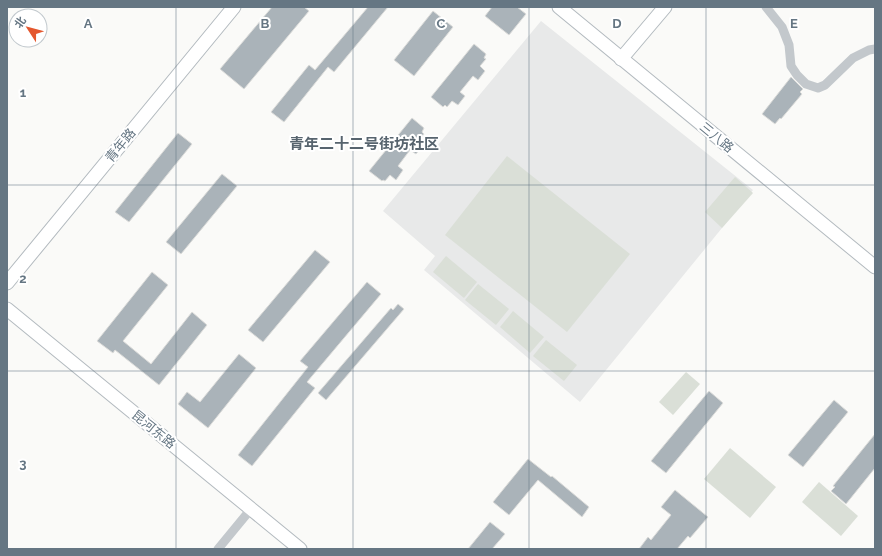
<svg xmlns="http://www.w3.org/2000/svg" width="882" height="556" font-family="Raleway,'Noto Sans SC',sans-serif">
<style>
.built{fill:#e8e9e9}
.green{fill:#dadfd7}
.building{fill:#aab3b9;stroke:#dcdcda}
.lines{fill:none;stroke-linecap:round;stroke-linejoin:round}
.secondary-casing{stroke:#b3babf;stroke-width:15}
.street{stroke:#c3c8cc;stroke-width:9}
.secondary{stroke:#fff;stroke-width:13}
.grid{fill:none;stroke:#657683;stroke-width:1;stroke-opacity:0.55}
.labels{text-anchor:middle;stroke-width:4;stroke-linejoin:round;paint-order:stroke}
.street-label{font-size:13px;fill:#657683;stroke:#fff}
.quarter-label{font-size:15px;font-weight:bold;fill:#57646e;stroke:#fff}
.grid-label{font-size:13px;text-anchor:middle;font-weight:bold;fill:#657683;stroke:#fff;stroke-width:4;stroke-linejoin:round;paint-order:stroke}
</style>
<rect width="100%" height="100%" fill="#fafaf8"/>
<!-- built -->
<path class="built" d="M 541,21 L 753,190 L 580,402 L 424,270 L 435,256 L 383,211 Z"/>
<!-- green -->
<g class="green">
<path d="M 507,156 L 630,254 L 567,332 L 445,235 Z"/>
<path d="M 735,177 L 753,193 L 722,228 L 705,212 Z"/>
<path d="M 446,256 L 477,282 L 464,298 L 433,272 Z"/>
<path d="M 478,284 L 509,309 L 496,325 L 465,300 Z"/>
<path d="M 513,311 L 544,337 L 530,353 L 500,327 Z"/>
<path d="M 546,340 L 577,365 L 564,381 L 533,356 Z"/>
<path d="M 686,372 L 700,384 L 673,415 L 659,402 Z"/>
<path d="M 730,448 L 776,487 L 750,518 L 704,479 Z"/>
<path d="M 819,482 L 858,516 L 841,536 L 802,502 Z"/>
</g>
<!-- building -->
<g class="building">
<path d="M 272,7 L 304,7 L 309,11 L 244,89 L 220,69 Z"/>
<path d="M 368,7 L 388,7 L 334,72 L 328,67 L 284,122 L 271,112 L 309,65 L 315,70 Z"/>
<path d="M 492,7 L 517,7 L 526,14 L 509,35 L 485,16 Z"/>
<path d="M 433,11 L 453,27 L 414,76 L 394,60 Z"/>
<path d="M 474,44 L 486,54 L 484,58 L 486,59 L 480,66 L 485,71 L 478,80 L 473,76 L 460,92 L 465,96 L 458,105 L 452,101 L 447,107 L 445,105 L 443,107 L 431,97 Z"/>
<path d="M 791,77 L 803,89 L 800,92 L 802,94 L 781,119 L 780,118 L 775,124 L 762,114 Z"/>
<path d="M 412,118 L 424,128 L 422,132 L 424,134 L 418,141 L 423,145 L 416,154 L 410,150 L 398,166 L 403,170 L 396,180 L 390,175 L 385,181 L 383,180 L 382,181 L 369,171 Z"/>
<path d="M 178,133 L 192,144 L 129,222 L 115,212 Z"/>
<path d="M 222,174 L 237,186 L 181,254 L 166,242 Z"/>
<path d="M 315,250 L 330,262 L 263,342 L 248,330 Z"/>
<path d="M 152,272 L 168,285 L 123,341 L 151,364 L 192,312 L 207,325 L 159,385 L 115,350 L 113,353 L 97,341 Z"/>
<path d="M 367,282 L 381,294 L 307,382 L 315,388 L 252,466 L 238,455 L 308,367 L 300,361 Z"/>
<path d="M 398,304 L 404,309 L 326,400 L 318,393 L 391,308 L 393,310 Z"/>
<path d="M 239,354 L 256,368 L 208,428 L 178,404 L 187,392 L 200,402 Z"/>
<path d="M 709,391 L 723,403 L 666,473 L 651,461 Z"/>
<path d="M 834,400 L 848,412 L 803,467 L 788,455 Z"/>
<path d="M 875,434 L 875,468 L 846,504 L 831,491 L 835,487 L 833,486 Z"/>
<path d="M 528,459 L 551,477 L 552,476 L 589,507 L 582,517 L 538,480 L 509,515 L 493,502 Z"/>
<path d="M 675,490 L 708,517 L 690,538 L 688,536 L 677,549 L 639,549 L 648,537 L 651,540 L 671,515 L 661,507 Z"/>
<path d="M 490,522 L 505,534 L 492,549 L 468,549 Z"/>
</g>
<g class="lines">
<defs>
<g id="secondary">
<path d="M 559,7 L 875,267"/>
<path d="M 621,59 L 665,7"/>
<path d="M 7,283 L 234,7"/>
<path d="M 7,309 L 300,549"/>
</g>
</defs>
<!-- secondary casing -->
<use href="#secondary" class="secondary-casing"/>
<!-- street -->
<g class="street">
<path d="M 766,7 L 782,27 L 789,45 L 791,66 L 797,75 L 806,84 L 818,88 L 825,85 L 853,58 L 869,50 L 875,49"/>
<path d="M 218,549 L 251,509"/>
</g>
<!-- secondary -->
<use href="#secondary" class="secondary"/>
</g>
<!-- grid -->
<path class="grid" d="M 176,7 L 176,549M 353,7 L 353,549M 529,7 L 529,549M 706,7 L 706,549M 7,185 L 875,185M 7,371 L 875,371"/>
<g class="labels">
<!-- street labels -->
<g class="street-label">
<text transform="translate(717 137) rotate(39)" y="5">三八路</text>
<text transform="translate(120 145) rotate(-51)" y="5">青年路</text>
<text transform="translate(154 429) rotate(39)" y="5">昆河东路</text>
</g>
<!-- quarter labels -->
<g class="quarter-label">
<text x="364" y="149">青年二十二号街坊社区</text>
</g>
</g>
<g class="grid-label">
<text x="88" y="28">A</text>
<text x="265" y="28">B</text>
<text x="441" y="28">C</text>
<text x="617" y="28">D</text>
<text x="794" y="28">E</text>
<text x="23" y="97">1</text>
<text x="23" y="283">2</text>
<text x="23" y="468">3</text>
</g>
<!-- border -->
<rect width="882" height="556" fill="none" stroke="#657683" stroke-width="16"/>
<!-- north arrow -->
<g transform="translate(28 28) rotate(306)"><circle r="19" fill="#ffffff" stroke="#c1c8cd"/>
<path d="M0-3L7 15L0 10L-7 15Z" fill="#e4572e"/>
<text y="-6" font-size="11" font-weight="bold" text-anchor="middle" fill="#657683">北</text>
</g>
</svg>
